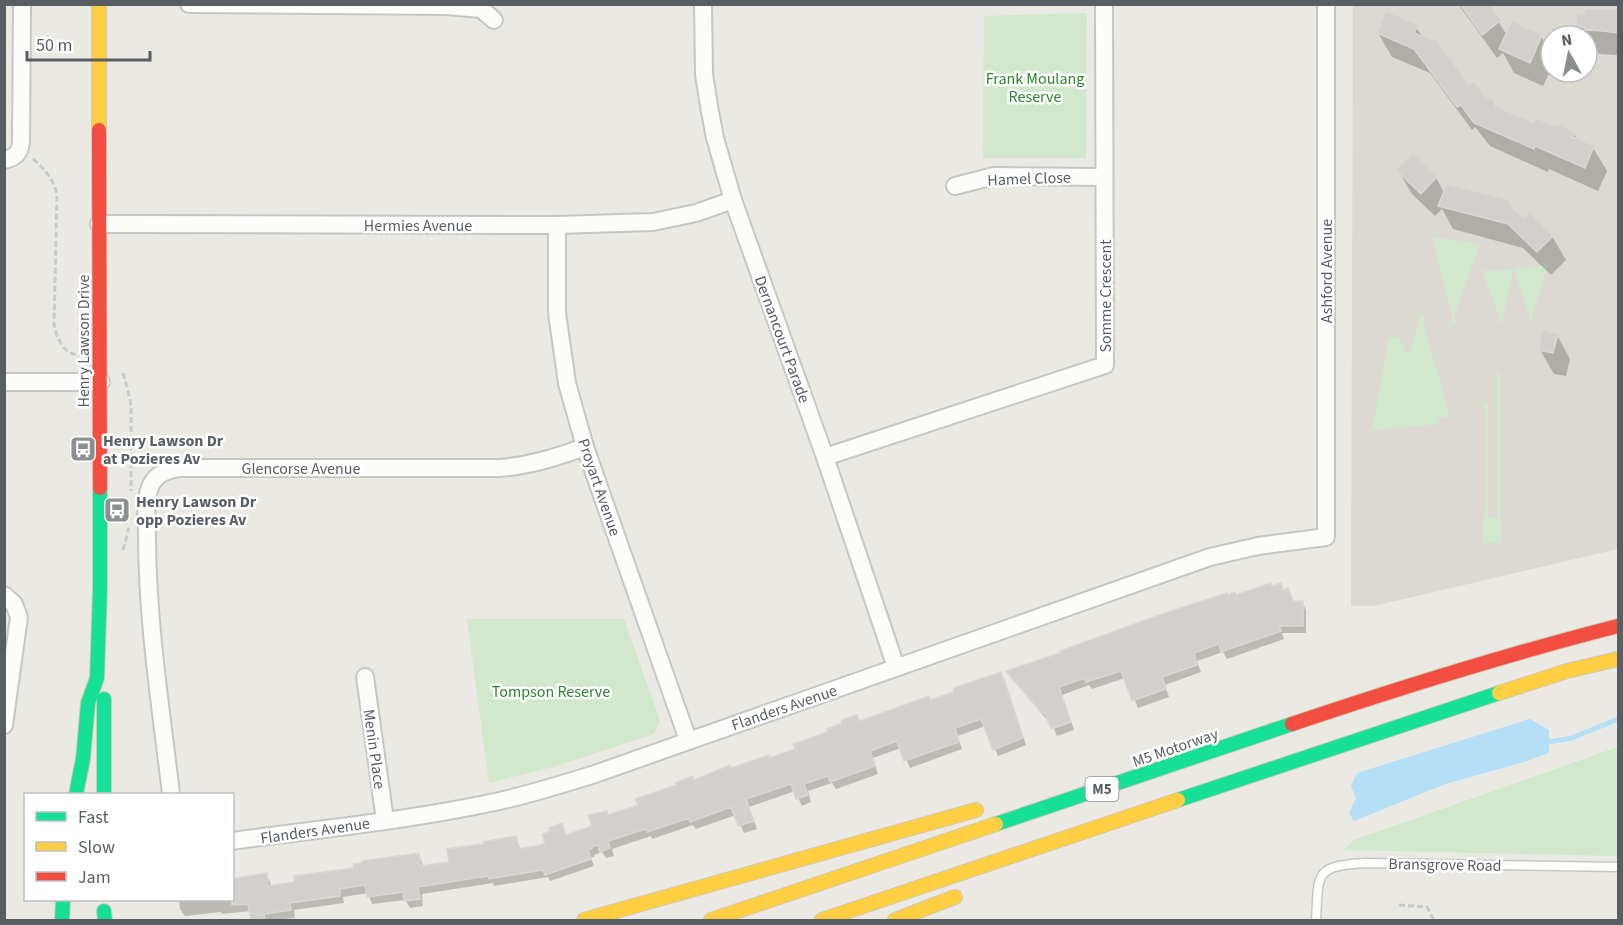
<svg xmlns="http://www.w3.org/2000/svg" width="1623" height="925" font-family="'Source Sans 3',sans-serif">
<style>
.education{fill:#dcd9d2;fill-rule:evenodd}
.green{fill:#d1e8cc}
.water{fill:#b5def7}
.shadow{fill:#0003}
.lines{fill:none;stroke-linecap:round;stroke-linejoin:round}
.stream{stroke:#b5def7;stroke-width:5}
.building{fill:#d1d0cd;stroke:#dad7d2;stroke-width:1.5}
.lane-casing{stroke:#c6c6c4;stroke-width:11}
.street-casing{stroke:#c6c6c4;stroke-width:20}
.fast-casing{stroke:#d4c8af;stroke-width:16}
.slow-casing{stroke:#d4c8af;stroke-width:16}
.jam-casing{stroke:#d4c8af;stroke-width:16}
.path{stroke:#c6ccc9;stroke-width:3;stroke-dasharray:6 3;stroke-linecap:butt}
.lane{stroke:#fcfcfb;stroke-width:8}
.street{stroke:#fcfcfb;stroke-width:16}
.fast{stroke:#16e098;stroke-width:14}
.slow{stroke:#ffcf43;stroke-width:14}
.jam{stroke:#f24e42;stroke-width:14}
.labels{text-anchor:middle;stroke-width:5;stroke-linejoin:round;paint-order:stroke}
.shield{fill:#fff;stroke:#8b8e91;stroke-width:1.5}
.shield-label{font-size:15px;font-weight:bold;fill:#595e62}
.park-label{font-size:16px;fill:#2f852e;stroke:#fff}
.street-label{font-size:16px;fill:#595e62;stroke:#fff}
.poi-label{font-size:16px;font-weight:bold;fill:#595e62;stroke:#fff;text-anchor:start}
</style>
<rect width="100%" height="100%" fill="#eae9e3"/>
<!-- education -->
<path class="education" d="M 1353,5 L 1618,5 L 1618,549 L 1374,606 L 1351,606 ZM 1551,36 L 1587,36 L 1587,72 L 1551,72 Z"/>
<!-- green -->
<g class="green">
<path d="M 1087,13 L 1086,158 L 983,158 L 984,16 Z"/>
<path d="M 1432,237 L 1480,244 L 1454,316 L 1457,320 L 1455,323 L 1452,323 L 1450,321 L 1452,316 Z"/>
<path d="M 1549,265 L 1532,316 L 1534,320 L 1530,322 L 1528,319 L 1530,316 L 1514,269 Z"/>
<path d="M 1513,270 L 1503,317 L 1505,320 L 1501,323 L 1499,320 L 1500,317 L 1482,271 Z"/>
<path d="M 1420,316 L 1425,318 L 1423,323 L 1450,417 L 1435,417 L 1438,424 L 1372,430 L 1389,338 L 1399,337 L 1408,357 L 1420,322 L 1418,319 Z"/>
<path d="M 1497,372 L 1500,372 L 1500,517 L 1501,517 L 1501,543 L 1483,543 L 1483,517 L 1485,517 L 1485,403 L 1488,403 L 1488,517 L 1497,517 Z"/>
<path d="M 467,619 L 624,619 L 660,721 L 654,734 L 553,767 L 489,783 Z"/>
<path d="M 1618,747 L 1618,856 L 1344,850 L 1354,840 Z"/>
</g>
<!-- water -->
<path class="water" d="M 1530,719 L 1549,730 L 1549,752 L 1546,754 L 1524,762 L 1445,784 L 1354,821 L 1349,813 L 1356,798 L 1351,786 L 1357,773 Z"/>
<!-- shadow -->
<g class="shadow">
<path d="M 1458,4 L 1487,4 L 1507,35 L 1541,36 L 1551,53 L 1551,69 L 1543,86 L 1514,73 L 1503,53 L 1497,58 Z"/>
<path d="M 1585,11 L 1618,11 L 1618,55 L 1599,54 L 1597,50 L 1591,50 L 1587,43 L 1587,36 L 1583,36 L 1577,26 L 1585,16 Z"/>
<path d="M 1416,27 L 1424,39 L 1469,87 L 1484,97 L 1493,101 L 1497,109 L 1534,125 L 1553,127 L 1574,133 L 1578,141 L 1593,148 L 1607,171 L 1598,191 L 1549,169 L 1548,172 L 1490,146 L 1475,127 L 1472,130 L 1430,73 L 1392,57 L 1378,33 Z"/>
<path d="M 1398,170 L 1436,178 L 1445,194 L 1508,201 L 1514,211 L 1523,220 L 1552,236 L 1566,260 L 1551,275 L 1523,248 L 1453,229 L 1442,209 L 1435,216 L 1412,194 Z"/>
<path d="M 1557,335 L 1570,359 L 1566,376 L 1554,374 L 1540,350 Z"/>
<path d="M 1280,585 L 1284,591 L 1287,590 L 1294,603 L 1302,602 L 1306,610 L 1306,633 L 1282,633 L 1284,639 L 1227,659 L 1223,652 L 1197,661 L 1201,672 L 1165,685 L 1169,697 L 1138,708 L 1125,678 L 1092,689 L 1089,685 L 1062,695 L 1074,730 L 1057,736 L 1050,720 L 1048,721 L 1012,679 L 1008,672 L 1228,597 L 1235,596 Z"/>
<path d="M 1000,673 L 1005,681 L 1026,745 L 998,756 L 985,726 L 958,736 L 962,749 L 910,768 L 901,748 L 873,758 L 878,774 L 836,789 L 832,783 L 808,791 L 811,802 L 802,806 L 795,791 L 749,807 L 757,829 L 744,833 L 736,815 L 696,829 L 693,825 L 652,839 L 651,836 L 612,849 L 614,856 L 606,858 L 602,852 L 594,855 L 595,856 L 591,858 L 594,866 L 550,881 L 548,877 L 494,886 L 493,883 L 422,894 L 423,906 L 410,908 L 405,900 L 372,904 L 368,893 L 343,897 L 344,903 L 294,910 L 295,918 L 271,920 L 253,920 L 251,911 L 222,914 L 221,912 L 185,916 L 180,909 L 179,900 L 232,900 L 266,875 L 270,882 L 271,887 L 297,884 L 418,855 L 422,862 L 423,867 L 451,863 L 485,845 L 516,838 L 521,850 L 547,845 L 561,825 L 567,836 L 593,827 L 609,817 L 639,806 L 694,782 L 731,769 L 770,759 L 860,722 L 930,702 Z"/>
</g>
<g class="lines">
<!-- stream -->
<path class="stream" d="M 1549,742 L 1572,738 L 1618,719"/>
</g>
<!-- building -->
<g class="building">
<path d="M 1460,4 L 1489,4 L 1501,20 L 1482,35 Z"/>
<path d="M 1584,9 L 1618,9 L 1618,33 L 1603,31 L 1584,30 L 1584,27 L 1576,27 L 1576,14 L 1584,15 Z"/>
<path d="M 1386,11 L 1418,25 L 1414,33 L 1433,41 L 1436,39 L 1469,85 L 1474,81 L 1484,96 L 1494,100 L 1495,106 L 1533,123 L 1536,118 L 1553,126 L 1559,125 L 1575,132 L 1573,137 L 1594,146 L 1585,168 L 1535,146 L 1534,149 L 1474,123 L 1461,105 L 1457,107 L 1414,49 L 1377,33 Z"/>
<path d="M 1512,21 L 1542,35 L 1530,63 L 1499,49 Z"/>
<path d="M 1413,153 L 1437,177 L 1421,194 L 1396,170 Z"/>
<path d="M 1447,184 L 1509,200 L 1508,204 L 1523,218 L 1529,212 L 1553,236 L 1537,252 L 1508,224 L 1438,206 Z"/>
<path d="M 1543,330 L 1558,334 L 1553,353 L 1538,350 Z"/>
<path d="M 1271,583 L 1272,586 L 1281,583 L 1283,590 L 1288,588 L 1293,601 L 1303,601 L 1303,626 L 1279,626 L 1281,631 L 1221,652 L 1219,644 L 1194,653 L 1197,665 L 1162,677 L 1166,689 L 1132,701 L 1121,671 L 1086,682 L 1085,678 L 1059,687 L 1071,722 L 1051,729 L 1045,713 L 1043,714 L 1006,671 L 1060,653 L 1060,651 L 1165,613 L 1227,593 L 1228,595 L 1235,592 L 1236,595 Z"/>
<path d="M 1001,672 L 1023,738 L 993,750 L 981,719 L 955,728 L 959,742 L 904,761 L 897,741 L 870,751 L 875,766 L 830,782 L 828,776 L 804,784 L 808,795 L 796,799 L 791,784 L 746,799 L 754,821 L 738,826 L 731,807 L 690,822 L 689,818 L 647,832 L 646,829 L 608,841 L 610,848 L 600,852 L 598,845 L 591,847 L 592,848 L 588,850 L 591,859 L 545,875 L 543,870 L 489,879 L 488,876 L 418,887 L 420,899 L 404,901 L 403,892 L 367,897 L 365,885 L 340,889 L 340,896 L 290,903 L 291,910 L 264,914 L 265,921 L 251,921 L 248,904 L 232,905 L 232,879 L 267,873 L 268,886 L 295,882 L 294,876 L 354,868 L 353,864 L 362,863 L 362,861 L 419,853 L 420,866 L 449,862 L 447,849 L 483,844 L 483,842 L 516,836 L 519,849 L 545,844 L 542,834 L 550,831 L 549,828 L 562,823 L 566,835 L 592,826 L 588,815 L 607,811 L 608,815 L 638,805 L 635,799 L 676,785 L 675,783 L 693,776 L 694,780 L 730,765 L 731,768 L 769,755 L 770,758 L 795,749 L 793,744 L 828,732 L 827,729 L 842,723 L 841,720 L 857,715 L 860,721 L 929,696 L 930,700 L 954,692 L 953,688 Z"/>
</g>
<g class="lines">
<defs>
<path id="lane" d="M 1316,920 C 1319,874 1313,866 1365,863 L 1618,867"/>
<g id="street">
<path d="M 189,4 L 446,6 L 481,9 L 494,20"/>
<path d="M 703,4 L 704,74 L 709,106 L 715,138 L 733,200 L 825,457 L 896,667"/>
<path d="M 4,160 C 16,157 19,154 21,143 L 22,4"/>
<path d="M 955,186 L 994,176 L 1104,177"/>
<path d="M 99,224 L 557,225 L 653,222 L 696,213 L 733,200"/>
<path d="M 557,225 L 557,313 L 567,383 L 585,447 L 688,740"/>
<path d="M 4,382 L 101,382"/>
<path d="M 825,457 L 1105,365 L 1104,4"/>
<path d="M 4,595 L 14,604 L 19,617 L 4,725"/>
<path d="M 365,677 L 385,820"/>
<path d="M 171,794 C 161,709 147,621 147,535 C 147,519 144,500 151,485 C 157,473 168,469 181,468 L 499,468 C 529,466 557,457 585,447"/>
<path d="M 232,841 C 318,829 405,821 490,803 C 525,796 560,785 595,774 L 1210,557 L 1258,546 L 1326,537 L 1326,4"/>
</g>
<g id="fast">
<path d="M 104,699 L 104,794"/>
<path d="M 76,794 L 83,759 L 88,703 L 97,678 L 100,589 L 100,488"/>
<path d="M 1178,800 L 1499,693"/>
<path d="M 996,824 L 1292,724"/>
<path d="M 104,911 L 105,920"/>
<path d="M 62,920 L 63,900"/>
</g>
<g id="slow">
<path d="M 99,4 L 99,130"/>
<path d="M 1499,693 L 1567,671 L 1618,659"/>
<path d="M 584,920 L 976,810"/>
<path d="M 711,920 L 996,824"/>
<path d="M 822,920 L 1178,800"/>
<path d="M 895,920 L 955,897"/>
</g>
<g id="jam">
<path d="M 99,130 L 100,488"/>
<path d="M 1292,724 C 1399,688 1508,654 1618,626"/>
</g>
</defs>
<!-- lane casing -->
<use href="#lane" class="lane-casing"/>
<!-- street casing -->
<use href="#street" class="street-casing"/>
<!-- fast casing -->
<use href="#fast" class="fast-casing"/>
<!-- slow casing -->
<use href="#slow" class="slow-casing"/>
<!-- jam casing -->
<use href="#jam" class="jam-casing"/>
<!-- path -->
<g class="path">
<path d="M 33,159 C 45,169 53,179 57,194 L 54,324 C 57,338 63,355 80,355"/>
<path d="M 123,373 L 130,399 L 131,410 L 131,491"/>
<path d="M 123,550 L 129,528"/>
<path d="M 1399,905 L 1427,907 L 1434,920"/>
</g>
<!-- lane -->
<use href="#lane" class="lane"/>
<!-- street -->
<use href="#street" class="street"/>
<!-- fast -->
<use href="#fast" class="fast"/>
<!-- slow -->
<use href="#slow" class="slow"/>
<!-- jam -->
<use href="#jam" class="jam"/>
</g>
<!-- icons -->
<defs>
<symbol id="bus-square" viewBox="-11 -11 22 22"><rect x="-9" y="-9" width="18" height="18" rx="4" fill="#8c8f8f" stroke="#fff"/><path d="M-5-6H5V4H4V6H2V4H-2V6H-4V4H-5ZM-3.5-4V0h7V-4ZM-3.5 1.2v1.5H-2V1.2ZM2 1.2v1.5H3.5V1.2Z" fill="#fff"/></symbol>
</defs>
<g fill-rule="evenodd">
<use href="#bus-square" x="68" y="434" width="30" height="30"/>
<use href="#bus-square" x="102" y="495" width="30" height="30"/>
</g>
<g class="labels">
<!-- shield labels -->
<rect class="shield" x="1085.5" y="777" width="33" height="24" rx="4.5"/>
<g class="shield-label">
<text x="1102" y="794">M5</text>
</g>
<!-- park labels -->
<g class="park-label">
<text x="1035" y="84">Frank Moulang<tspan x="1035" dy="18">Reserve</tspan></text>
<text x="551" y="697">Tompson Reserve</text>
</g>
<!-- street labels -->
<g class="street-label">
<text transform="translate(1029 178) rotate(-2)" y="6">Hamel Close</text>
<text x="418" y="231">Hermies Avenue</text>
<text transform="translate(1326 271) rotate(-90)" y="6">Ashford Avenue</text>
<text transform="translate(1105 296) rotate(-90)" y="6">Somme Crescent</text>
<text transform="translate(783 339) rotate(70)" y="6">Dernancourt Parade</text>
<text transform="translate(83 341) rotate(-90)" y="6">Henry Lawson Drive</text>
<text x="301" y="474">Glencorse Avenue</text>
<text transform="translate(600 487) rotate(71)" y="6">Proyart Avenue</text>
<text transform="translate(784 707) rotate(-19)" y="6">Flanders Avenue</text>
<text transform="translate(1175 747) rotate(-19)" y="6">M5 Motorway</text>
<text transform="translate(375 749) rotate(82)" y="6">Menin Place</text>
<text transform="translate(315 830) rotate(-8)" y="6">Flanders Avenue</text>
<text transform="translate(1445 864) rotate(1)" y="6">Bransgrove Road</text>
</g>
<!-- poi labels -->
<g class="poi-label">
<text x="103" y="446">Henry Lawson Dr<tspan x="103" dy="18">at Pozieres Av</tspan></text>
<text x="136" y="507">Henry Lawson Dr<tspan x="136" dy="18">opp Pozieres Av</tspan></text>
</g>
</g>
<!-- border -->
<rect width="1623" height="925" fill="none" stroke="#595e62" stroke-width="12"/>
<!-- legend -->
<rect x="24" y="793" width="210" height="108" fill="#ffffff" stroke="#bdbfc0" stroke-width="1.5"/>
<rect x="36" y="812" width="30" height="9" fill="#16e098" stroke="#bdbfc0" stroke-width="1.5"/>
<text x="78" y="823" font-size="18" fill="#595e62">Fast</text>
<rect x="36" y="842" width="30" height="9" fill="#ffcf43" stroke="#bdbfc0" stroke-width="1.5"/>
<text x="78" y="853" font-size="18" fill="#595e62">Slow</text>
<rect x="36" y="872" width="30" height="9" fill="#f24e42" stroke="#bdbfc0" stroke-width="1.5"/>
<text x="78" y="883" font-size="18" fill="#595e62">Jam</text>
<!-- north arrow -->
<g transform="translate(1569 54) rotate(351)"><circle r="28" fill="#ffffff" stroke="#bdbfc0" stroke-width="1.5"/>
<path d="M0-4.5L10 22L0 15L-10 22Z" fill="#8c8f8f"/>
<text y="-9" font-size="16" font-weight="bold" text-anchor="middle" fill="#595e62">N</text>
</g>
<!-- scale -->
<path d="M27 51v9h123v-9" fill="none" stroke="#595e62" stroke-width="3"/>
<text x="36" y="51" font-size="18" fill="#595e62" stroke="#ffffff" stroke-width="4.5" paint-order="stroke">50 m</text>
</svg>
